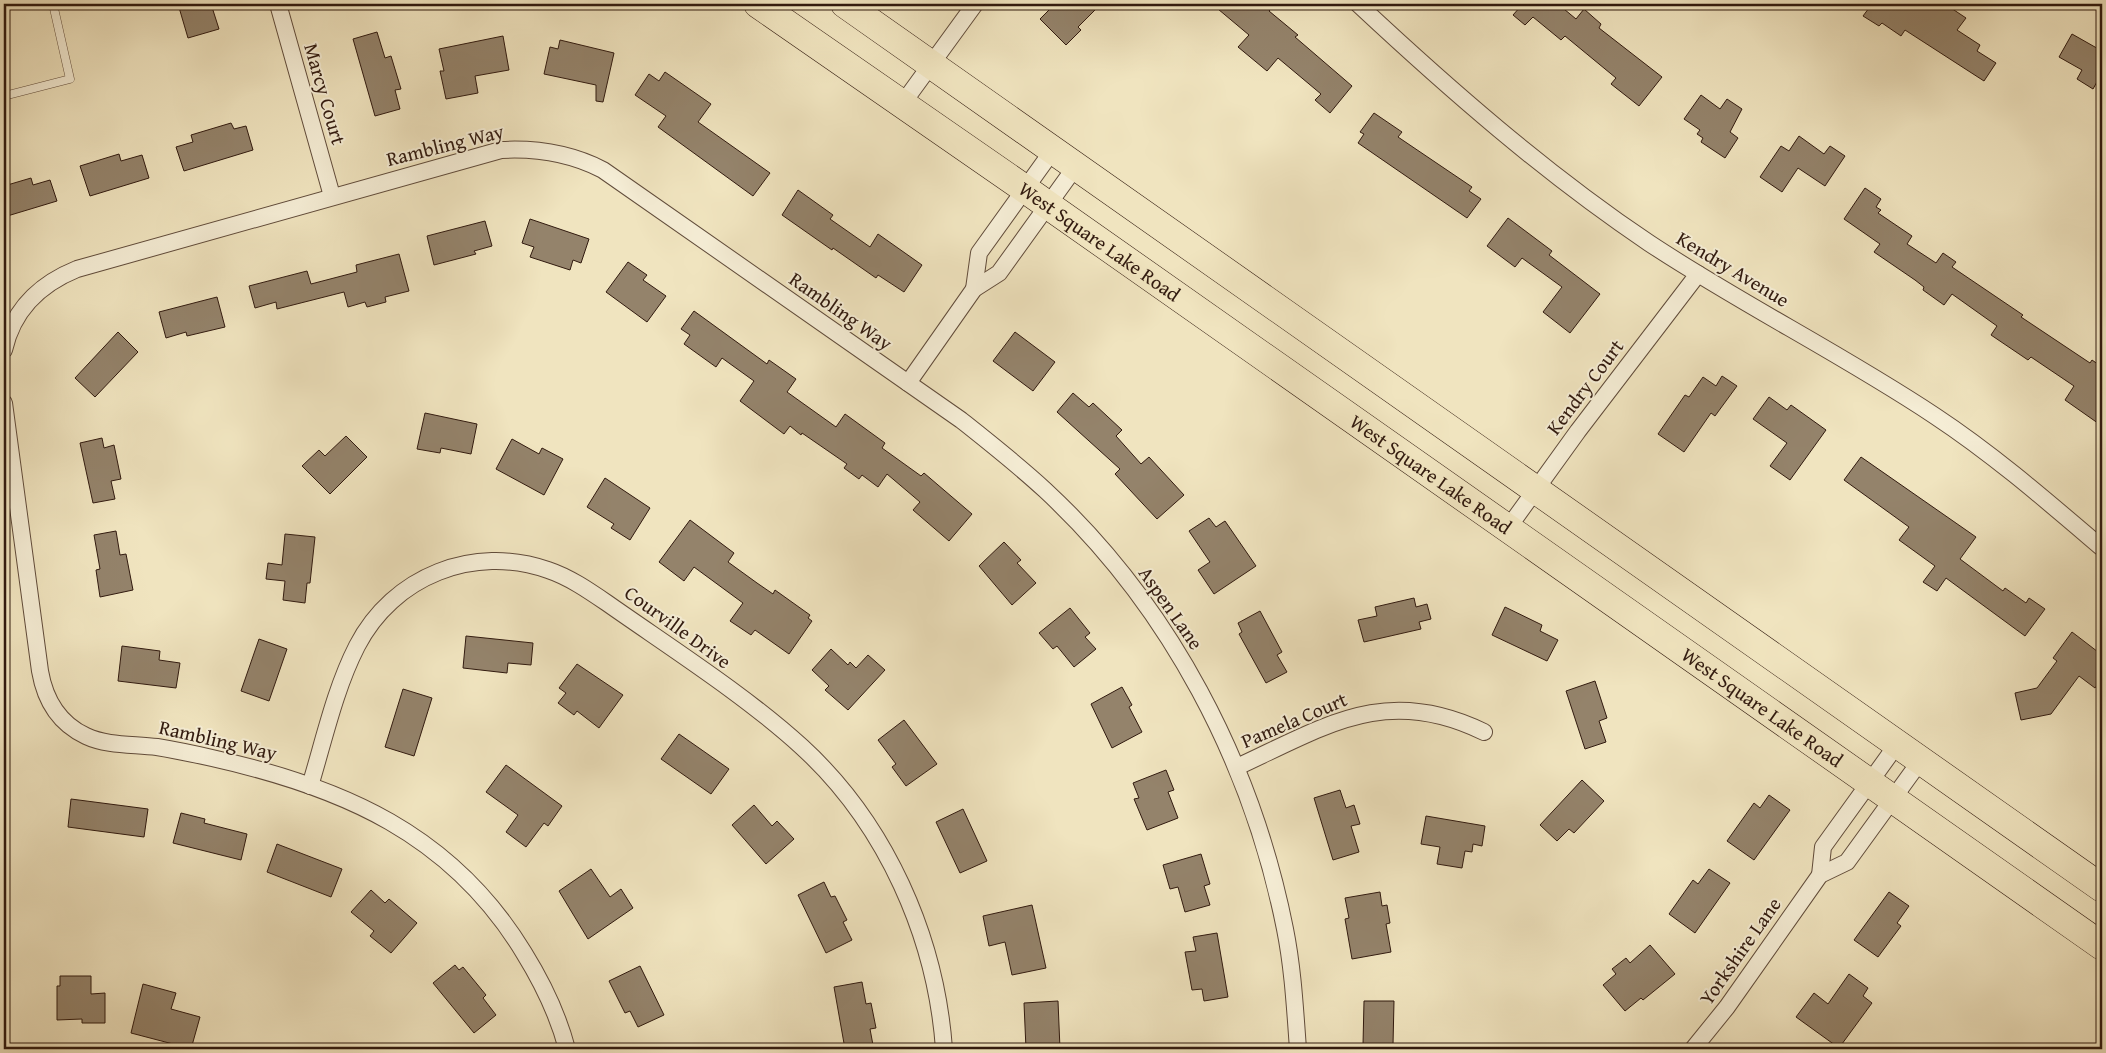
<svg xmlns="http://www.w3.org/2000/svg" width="2106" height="1053" font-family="'Gentium Book Plus',serif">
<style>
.building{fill:#94836b;stroke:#311a0f}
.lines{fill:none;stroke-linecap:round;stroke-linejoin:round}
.lane-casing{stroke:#614c3b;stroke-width:9}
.street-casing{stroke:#614c3b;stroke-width:18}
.highway-casing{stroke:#311a0f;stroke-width:29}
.lane{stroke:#f5edd5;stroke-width:8}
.street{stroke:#f5edd5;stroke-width:16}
.highway{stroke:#f0e4bf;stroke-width:28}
.labels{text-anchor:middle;stroke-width:4;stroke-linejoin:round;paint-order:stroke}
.street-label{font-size:20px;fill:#311a0f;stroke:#f5edd5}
</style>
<rect width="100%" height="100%" fill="#f0e4bf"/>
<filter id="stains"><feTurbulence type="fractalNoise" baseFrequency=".004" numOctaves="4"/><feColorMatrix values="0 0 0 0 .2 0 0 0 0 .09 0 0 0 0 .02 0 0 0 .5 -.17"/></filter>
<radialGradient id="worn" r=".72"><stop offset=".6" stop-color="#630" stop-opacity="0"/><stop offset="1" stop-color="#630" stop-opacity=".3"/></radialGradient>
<!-- building -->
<g class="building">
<path d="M 178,4 L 211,4 L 219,29 L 188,38 Z"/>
<path d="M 1055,4 L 1101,4 L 1078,27 L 1081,30 L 1066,45 L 1040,19 Z"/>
<path d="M 1212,4 L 1275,4 L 1269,11 L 1298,35 L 1295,37 L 1352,86 L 1330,113 L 1315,100 L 1321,94 L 1278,58 L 1267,71 L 1238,47 L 1249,35 Z"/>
<path d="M 1518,4 L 1558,4 L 1576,19 L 1584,9 L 1601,24 L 1599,28 L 1662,77 L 1639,106 L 1611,84 L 1616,78 L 1565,36 L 1561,40 L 1533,17 L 1525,25 L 1513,15 L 1521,6 Z"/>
<path d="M 1872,4 L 1945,4 L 1966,18 L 1957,30 L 1980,45 L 1977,51 L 1996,63 L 1984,81 L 1905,30 L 1901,36 L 1882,23 L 1879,26 L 1863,16 Z"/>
<path d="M 377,32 L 385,58 L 391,56 L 401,89 L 395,90 L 400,109 L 375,116 L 353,39 Z"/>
<path d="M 2072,34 L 2102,51 L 2102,73 L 2093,89 L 2077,79 L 2082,70 L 2059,57 Z"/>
<path d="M 503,36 L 509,70 L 475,76 L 478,93 L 446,99 L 440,71 L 444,71 L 439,49 Z"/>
<path d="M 560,40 L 614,53 L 603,102 L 596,101 L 596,85 L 544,74 L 550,47 L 558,49 Z"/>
<path d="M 665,72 L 711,104 L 698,122 L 770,173 L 753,196 L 658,127 L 666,116 L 635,95 L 649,74 L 659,81 Z"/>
<path d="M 1701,95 L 1720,109 L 1727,99 L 1742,109 L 1730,132 L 1738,138 L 1725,158 L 1701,142 L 1703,138 L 1697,134 L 1700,130 L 1684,119 Z"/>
<path d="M 1374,113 L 1402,132 L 1398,137 L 1472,187 L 1469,191 L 1481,199 L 1467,218 L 1358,143 L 1364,134 L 1360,132 Z"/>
<path d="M 231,123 L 234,129 L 246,126 L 253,150 L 184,171 L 176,147 L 193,142 L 191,135 Z"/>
<path d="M 1799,136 L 1824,154 L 1830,146 L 1845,156 L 1825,186 L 1798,168 L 1782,192 L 1760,177 L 1781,146 L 1789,151 Z"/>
<path d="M 119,154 L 121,161 L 142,155 L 149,178 L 90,196 L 80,166 Z"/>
<path d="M 31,178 L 33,185 L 50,180 L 57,201 L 4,217 L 4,186 Z"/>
<path d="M 1865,188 L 1881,199 L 1876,207 L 1881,210 L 1878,213 L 1912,236 L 1907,244 L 1936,263 L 1943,253 L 1956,262 L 1952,267 L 2023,315 L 2021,317 L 2090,363 L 2092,360 L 2102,367 L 2102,426 L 2065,400 L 2074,386 L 2031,357 L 2028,360 L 1991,335 L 1997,326 L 1952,294 L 1944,305 L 1923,290 L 1924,287 L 1915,280 L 1874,252 L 1880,244 L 1844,219 Z"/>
<path d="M 798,190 L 833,215 L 830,219 L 870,247 L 878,234 L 922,265 L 904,292 L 878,275 L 876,278 L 833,248 L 832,250 L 782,215 Z"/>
<path d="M 1508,218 L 1552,251 L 1549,255 L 1600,294 L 1570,333 L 1543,312 L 1562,287 L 1522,258 L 1515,267 L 1487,246 Z"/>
<path d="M 530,219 L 589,239 L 581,263 L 573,260 L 570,270 L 530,257 L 534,247 L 522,243 Z"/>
<path d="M 485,221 L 492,246 L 474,251 L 476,254 L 434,265 L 427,236 Z"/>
<path d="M 399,254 L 409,291 L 385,297 L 386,302 L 367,307 L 365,302 L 348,307 L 344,292 L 277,309 L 276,302 L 255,308 L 249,286 L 307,271 L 311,284 L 357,272 L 356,265 Z"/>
<path d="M 628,262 L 647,275 L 643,280 L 666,296 L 647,322 L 606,292 Z"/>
<path d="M 217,297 L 225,327 L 187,336 L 186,332 L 166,338 L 159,312 Z"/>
<path d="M 694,311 L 767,364 L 769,360 L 796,379 L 787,392 L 836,427 L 845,414 L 885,443 L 882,448 L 921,476 L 924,473 L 972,514 L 949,541 L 913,510 L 920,502 L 887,474 L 878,487 L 862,475 L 859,479 L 844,468 L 847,464 L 802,433 L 801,435 L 790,426 L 784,434 L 740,401 L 754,381 L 722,358 L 716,367 L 684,344 L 690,335 L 681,329 Z"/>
<path d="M 118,332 L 138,352 L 95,397 L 75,378 Z"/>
<path d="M 1015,332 L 1055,362 L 1033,391 L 993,361 Z"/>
<path d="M 1722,376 L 1737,386 L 1715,416 L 1711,413 L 1684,452 L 1658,434 L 1685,395 L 1689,397 L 1703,377 L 1716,386 Z"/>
<path d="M 1073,393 L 1089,407 L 1093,403 L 1122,430 L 1116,436 L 1141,464 L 1149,457 L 1184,495 L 1157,519 L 1115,474 L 1120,469 L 1057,412 Z"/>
<path d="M 1769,397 L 1787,410 L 1791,405 L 1826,430 L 1790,480 L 1770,466 L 1787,443 L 1753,419 Z"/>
<path d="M 425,413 L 477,424 L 471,454 L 441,448 L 440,453 L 417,449 Z"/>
<path d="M 346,436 L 367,457 L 330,494 L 302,466 L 319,450 L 325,456 Z"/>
<path d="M 102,438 L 104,448 L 114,445 L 121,479 L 111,481 L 115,499 L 93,503 L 80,443 Z"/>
<path d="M 512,439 L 539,454 L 542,448 L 563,459 L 544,495 L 496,469 Z"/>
<path d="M 1861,457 L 1976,537 L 1960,559 L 2003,591 L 2005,588 L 2026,603 L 2029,598 L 2045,609 L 2025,636 L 1946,578 L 1937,591 L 1923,582 L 1935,566 L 1899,540 L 1909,527 L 1844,480 Z"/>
<path d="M 605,478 L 650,508 L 630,540 L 611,528 L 614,524 L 587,507 Z"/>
<path d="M 1209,518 L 1216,527 L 1225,521 L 1256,566 L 1214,594 L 1198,570 L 1210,562 L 1189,531 Z"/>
<path d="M 690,520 L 734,553 L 728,562 L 757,583 L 773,594 L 775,590 L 810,615 L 808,618 L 812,621 L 789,654 L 755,630 L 751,635 L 730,621 L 743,603 L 694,567 L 684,581 L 659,562 Z"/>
<path d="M 116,531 L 120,555 L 126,554 L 133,590 L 100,597 L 96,570 L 100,569 L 94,535 Z"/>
<path d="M 285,534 L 315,537 L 310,583 L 307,583 L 305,603 L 283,600 L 285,581 L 266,579 L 268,563 L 282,565 Z"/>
<path d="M 1004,542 L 1021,560 L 1017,563 L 1036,583 L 1012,605 L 979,566 Z"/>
<path d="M 1414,598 L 1416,607 L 1427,604 L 1431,619 L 1419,622 L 1421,629 L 1364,642 L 1358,620 L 1377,616 L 1375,607 Z"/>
<path d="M 1505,607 L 1542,625 L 1540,631 L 1558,640 L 1547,661 L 1492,635 Z"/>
<path d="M 1070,608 L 1090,633 L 1085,637 L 1096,649 L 1074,667 L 1057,646 L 1053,649 L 1039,633 Z"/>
<path d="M 1260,611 L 1282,652 L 1277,655 L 1287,672 L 1266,683 L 1239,634 L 1242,632 L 1238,623 Z"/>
<path d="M 2072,632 L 2102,655 L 2102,678 L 2095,688 L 2079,676 L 2051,714 L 2021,720 L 2015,693 L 2037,688 L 2057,661 L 2053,658 Z"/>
<path d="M 466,636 L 533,643 L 531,665 L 508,663 L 507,673 L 463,668 Z"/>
<path d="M 259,639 L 287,649 L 269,701 L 241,691 Z"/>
<path d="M 122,646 L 160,651 L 159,660 L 180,663 L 176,688 L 118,681 Z"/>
<path d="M 831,649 L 848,665 L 850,662 L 856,668 L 868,655 L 885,670 L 848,710 L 825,690 L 829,686 L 812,670 Z"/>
<path d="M 577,664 L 623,695 L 599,728 L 577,711 L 574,715 L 558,703 L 566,693 L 559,688 Z"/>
<path d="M 1595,681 L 1607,718 L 1599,721 L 1606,742 L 1585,749 L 1566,691 Z"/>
<path d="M 1122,687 L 1132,705 L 1129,707 L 1142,732 L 1112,748 L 1091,704 Z"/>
<path d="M 403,689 L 432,698 L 414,756 L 385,747 Z"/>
<path d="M 904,720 L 937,764 L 906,786 L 892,767 L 896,764 L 878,740 Z"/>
<path d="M 679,734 L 729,769 L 711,794 L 661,759 Z"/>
<path d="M 506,765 L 562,806 L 548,826 L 544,823 L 526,847 L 506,832 L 518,815 L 486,792 Z"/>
<path d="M 1166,770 L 1174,790 L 1168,792 L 1178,818 L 1147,830 L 1134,799 L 1139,798 L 1133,783 Z"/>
<path d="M 1582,780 L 1604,801 L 1574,833 L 1569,829 L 1557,841 L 1540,825 Z"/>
<path d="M 1340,790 L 1346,808 L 1354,805 L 1360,824 L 1351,826 L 1359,852 L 1333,860 L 1314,798 Z"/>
<path d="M 1769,795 L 1790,810 L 1754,860 L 1727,841 L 1754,803 L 1760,808 Z"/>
<path d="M 71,799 L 148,809 L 144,837 L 68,827 Z"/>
<path d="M 754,805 L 772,826 L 777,821 L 794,839 L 766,864 L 732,825 Z"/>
<path d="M 963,809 L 987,861 L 960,873 L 936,822 Z"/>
<path d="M 181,813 L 205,819 L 204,823 L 247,834 L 241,860 L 173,843 Z"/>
<path d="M 1426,816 L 1485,826 L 1482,846 L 1473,844 L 1472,852 L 1465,851 L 1462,868 L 1437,864 L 1440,847 L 1421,844 Z"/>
<path d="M 277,844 L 342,869 L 331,897 L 267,872 Z"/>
<path d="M 1201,854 L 1210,884 L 1204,886 L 1210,905 L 1185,912 L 1178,887 L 1170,889 L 1163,865 Z"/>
<path d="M 591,869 L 610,897 L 621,889 L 633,908 L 588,939 L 559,891 Z"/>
<path d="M 1709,869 L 1730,883 L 1695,933 L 1669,914 L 1693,880 L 1698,884 Z"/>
<path d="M 824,882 L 831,897 L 835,896 L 847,920 L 843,922 L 852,940 L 826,953 L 798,895 Z"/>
<path d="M 371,890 L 385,903 L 389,899 L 417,923 L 391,953 L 370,936 L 374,931 L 351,912 Z"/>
<path d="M 1380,892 L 1382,906 L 1387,905 L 1390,923 L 1386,924 L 1391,952 L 1352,959 L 1345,919 L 1349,918 L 1345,898 Z"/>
<path d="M 1889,892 L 1909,906 L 1897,923 L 1901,926 L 1878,957 L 1854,940 Z"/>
<path d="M 1032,905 L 1046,968 L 1012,975 L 1005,942 L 989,946 L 983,916 Z"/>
<path d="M 1217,933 L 1228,997 L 1204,1001 L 1202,989 L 1192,990 L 1185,952 L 1196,951 L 1193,937 Z"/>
<path d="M 1650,945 L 1675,974 L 1643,1000 L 1641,998 L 1625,1011 L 1603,985 L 1616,974 L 1612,969 L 1626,958 L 1630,963 Z"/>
<path d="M 455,965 L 459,970 L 463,967 L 486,995 L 483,998 L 496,1015 L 474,1033 L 433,983 Z"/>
<path d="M 640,966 L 664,1015 L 638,1027 L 630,1011 L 625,1013 L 609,981 Z"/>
<path d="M 1849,974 L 1868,988 L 1863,996 L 1872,1003 L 1839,1048 L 1796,1017 L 1814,993 L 1828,1004 Z"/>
<path d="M 60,976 L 91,976 L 91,994 L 105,993 L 105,1023 L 82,1023 L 82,1019 L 57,1020 L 57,986 L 60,986 Z"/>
<path d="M 862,982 L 866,1004 L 871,1003 L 876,1028 L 870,1029 L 873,1045 L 845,1049 L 834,987 Z"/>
<path d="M 143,984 L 176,993 L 171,1009 L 200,1017 L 191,1049 L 172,1049 L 173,1044 L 131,1033 Z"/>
<path d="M 1058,1001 L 1060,1049 L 1026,1049 L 1024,1003 Z"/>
<path d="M 1364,1001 L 1394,1001 L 1393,1045 L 1389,1045 L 1389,1049 L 1366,1049 L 1366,1045 L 1363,1045 Z"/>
</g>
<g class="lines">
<defs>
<path id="lane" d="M 4,96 L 70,79 L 53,4"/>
<g id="street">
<path d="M 278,4 L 332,196"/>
<path d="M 1358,4 C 1449,89 1545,173 1649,243 C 1741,304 1842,354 1935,416 C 1994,455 2048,502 2102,548"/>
<path d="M 903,103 L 975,4"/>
<path d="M 974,289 L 979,253 L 1053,150"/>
<path d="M 4,350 C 13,310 40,284 77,269 L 501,150 C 537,148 570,153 603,170 L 961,420 C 990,443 1018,465 1045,490 C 1170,606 1252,763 1285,929 C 1293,969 1295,1009 1298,1049"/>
<path d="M 908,383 L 974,289 L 999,273 L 1076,166"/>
<path d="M 4,403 L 40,671 C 45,700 58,723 86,736 C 107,746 134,744 157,747 C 175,750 194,754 212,758 C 342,787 452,834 524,953 C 542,982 558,1015 567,1049"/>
<path d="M 1508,528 L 1578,431 L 1698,274"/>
<path d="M 1237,767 C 1326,726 1386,684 1484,732"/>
<path d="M 310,786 C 324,740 335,689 357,646 C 393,576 474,544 548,570 C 569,577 588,590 607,603 C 671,648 745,695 802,747 C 886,824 936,937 944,1049"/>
<path d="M 1820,875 L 1823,847 L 1898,743"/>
<path d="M 1693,1049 L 1727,1007 L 1820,875 L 1847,862 L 1921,760"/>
</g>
<g id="highway">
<path id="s1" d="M 758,4 L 1025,189 L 2102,946"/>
<path d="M 845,4 L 2102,888"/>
</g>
</defs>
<!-- lane casing -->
<use href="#lane" class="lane-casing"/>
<!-- street casing -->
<use href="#street" class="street-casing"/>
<!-- highway casing -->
<use href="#highway" class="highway-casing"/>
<!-- lane -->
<use href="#lane" class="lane"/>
<!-- street -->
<use href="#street" class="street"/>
<!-- highway -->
<use href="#highway" class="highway"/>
</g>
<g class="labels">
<!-- street labels -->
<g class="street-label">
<text transform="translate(325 94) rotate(74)" y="7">Marcy Court</text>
<text transform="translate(445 145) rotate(-14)" y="7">Rambling Way</text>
<text dy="7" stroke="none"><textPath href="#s1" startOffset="416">West Square Lake Road</textPath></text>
<text transform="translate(1733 269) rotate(31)" y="7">Kendry Avenue</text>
<text transform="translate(841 311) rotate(35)" y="7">Rambling Way</text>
<text transform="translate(1585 387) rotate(-53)" y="7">Kendry Court</text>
<text dy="7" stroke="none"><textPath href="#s1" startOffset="821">West Square Lake Road</textPath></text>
<text transform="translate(1171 608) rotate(55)" y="7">Aspen Lane</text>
<text transform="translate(678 627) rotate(36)" y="7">Courville Drive</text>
<text dy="7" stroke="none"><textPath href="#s1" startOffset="1226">West Square Lake Road</textPath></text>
<text transform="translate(1294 720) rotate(-23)" y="7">Pamela Court</text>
<text transform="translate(218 740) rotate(13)" y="7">Rambling Way</text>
<text transform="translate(1740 951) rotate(-55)" y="7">Yorkshire Lane</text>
</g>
</g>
<!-- margin -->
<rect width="2106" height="1053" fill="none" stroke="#f0e4bf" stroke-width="20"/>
<rect x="5" y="5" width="2096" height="1043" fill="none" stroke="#311a0f" stroke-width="2.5"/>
<rect x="10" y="10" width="2086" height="1033" fill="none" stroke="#311a0f"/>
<rect width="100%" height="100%" filter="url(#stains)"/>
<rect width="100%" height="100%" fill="url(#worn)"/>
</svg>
